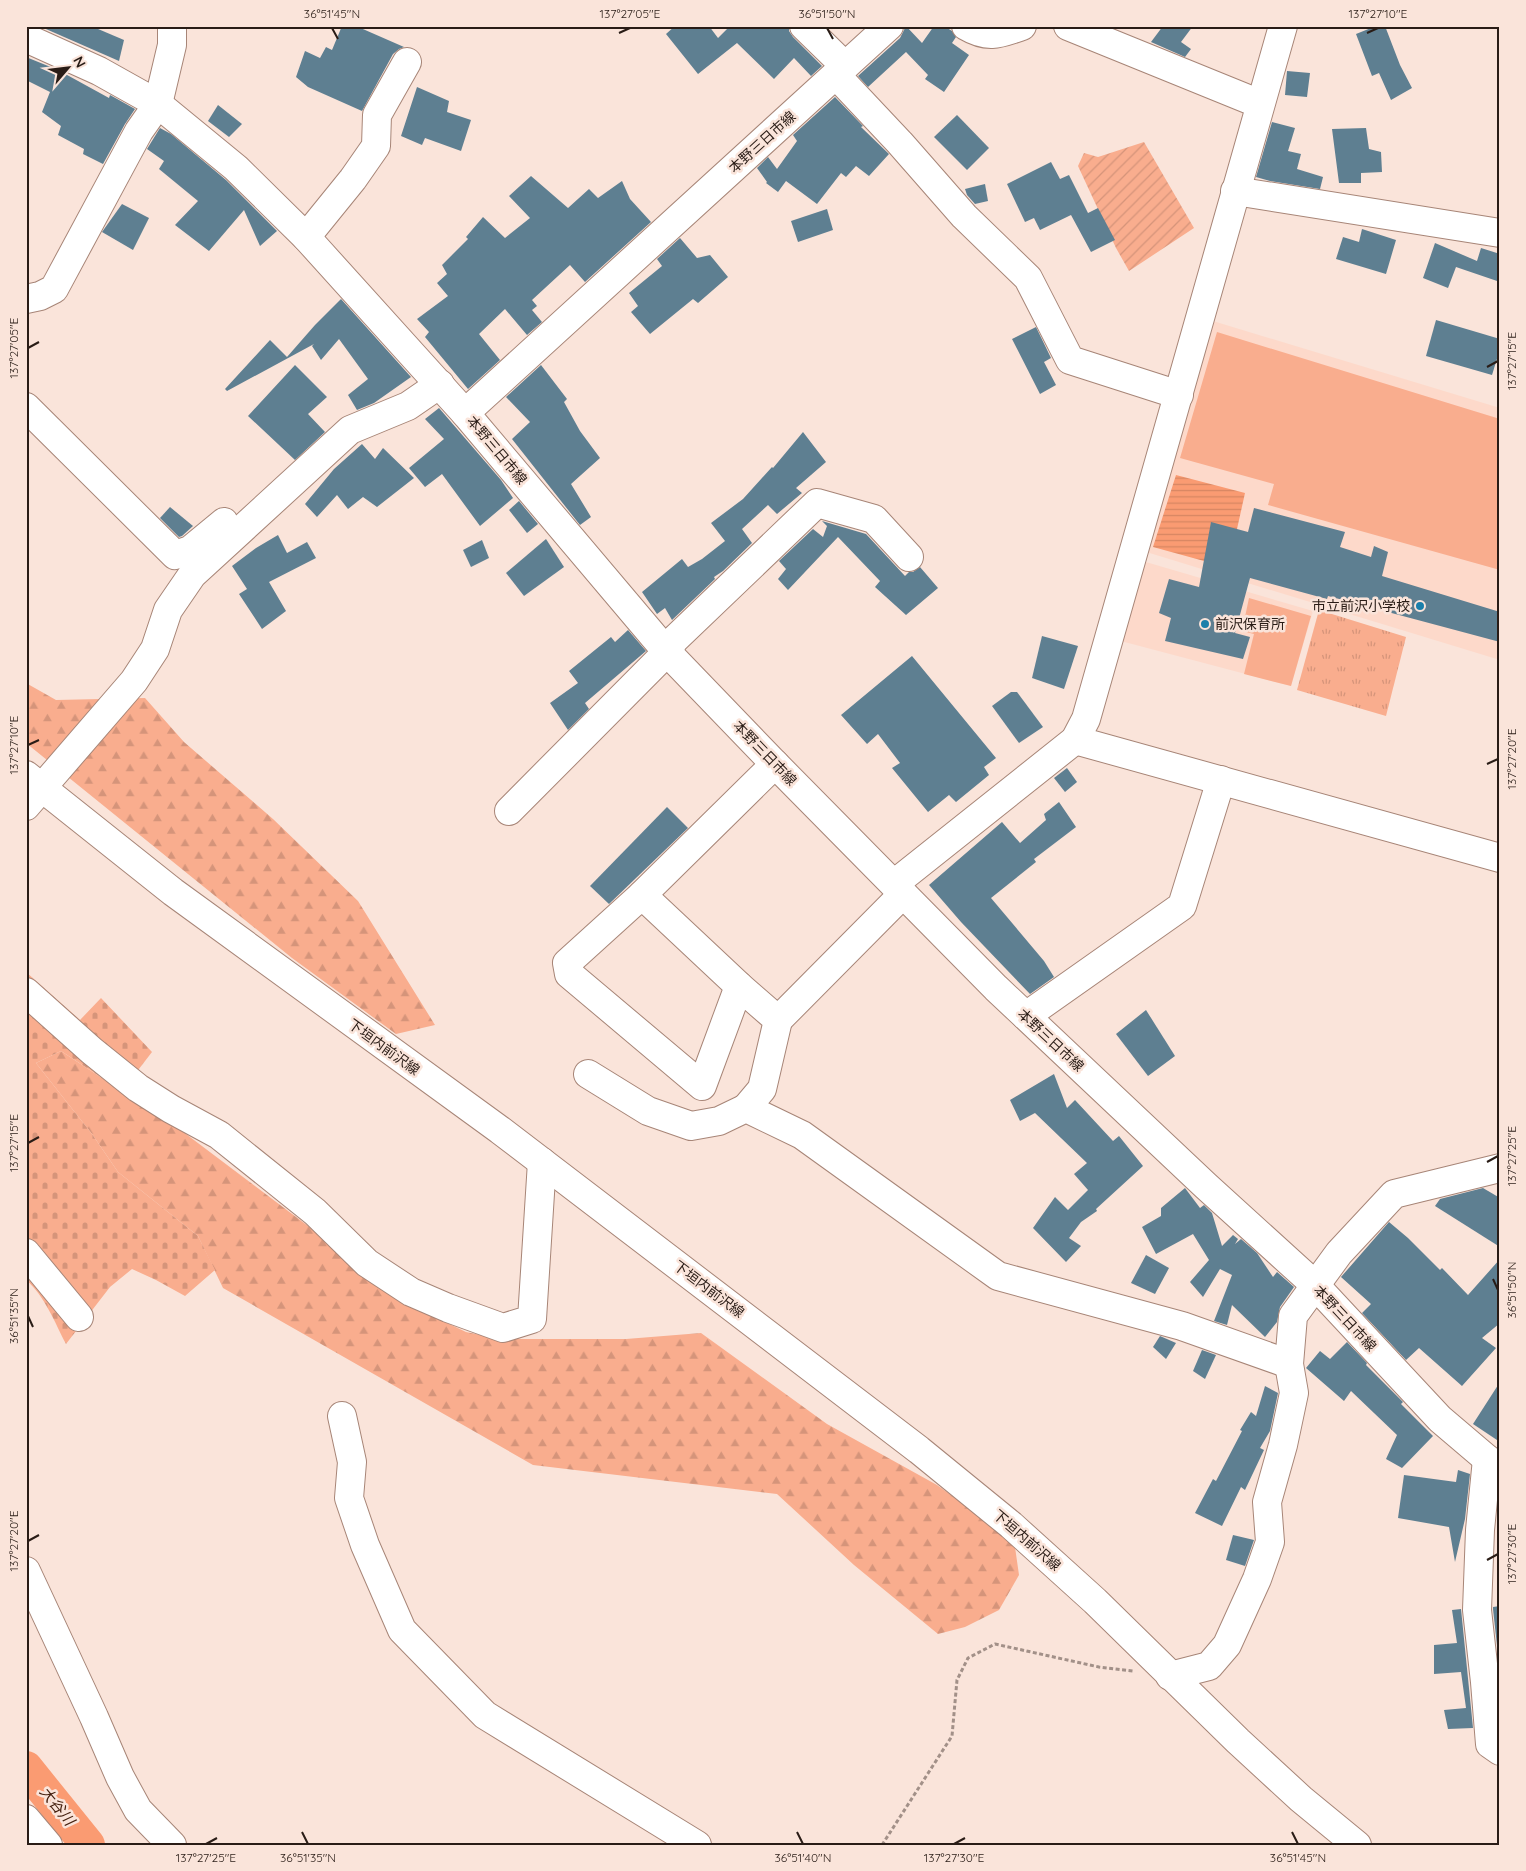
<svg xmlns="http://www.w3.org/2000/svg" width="1526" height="1871" font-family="Quicksand,'Noto Sans JP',sans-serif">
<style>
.built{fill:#fdd9ca}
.forest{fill:url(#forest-firs)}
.cemetery{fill:url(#cemetery-stones)}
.park{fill:url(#park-tufts)}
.garden{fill:url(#garden-furrows)}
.pitch{fill:#f9ad8e}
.water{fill:url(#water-rules)}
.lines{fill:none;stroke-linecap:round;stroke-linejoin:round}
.river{stroke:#fa9b72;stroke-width:34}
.building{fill:#5e7f91}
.minor-casing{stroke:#a78577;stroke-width:30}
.major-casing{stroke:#a78577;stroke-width:30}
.path{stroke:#a29088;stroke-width:3;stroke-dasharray:4 2.5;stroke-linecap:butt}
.minor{stroke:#fff;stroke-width:28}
.major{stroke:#fff;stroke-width:28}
.ticks{fill:none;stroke:#291c16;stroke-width:2}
.poi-dot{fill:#1b7faa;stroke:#fae4da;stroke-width:2}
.labels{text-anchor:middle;stroke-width:5;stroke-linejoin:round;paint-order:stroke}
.street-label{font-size:14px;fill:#291c16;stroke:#fae4da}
.poi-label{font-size:14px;fill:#291c16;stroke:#fae4da;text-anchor:end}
.water-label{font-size:15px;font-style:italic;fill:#462110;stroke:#fae4da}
.neatline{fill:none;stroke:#291c16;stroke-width:2}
.ticks-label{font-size:12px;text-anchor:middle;fill:#291c16}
</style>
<defs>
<pattern id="forest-firs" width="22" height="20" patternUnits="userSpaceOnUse" patternTransform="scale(1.25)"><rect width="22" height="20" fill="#f9ad8e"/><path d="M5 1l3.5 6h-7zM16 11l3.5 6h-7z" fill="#d5947a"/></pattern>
<pattern id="cemetery-stones" width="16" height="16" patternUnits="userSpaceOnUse" patternTransform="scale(1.25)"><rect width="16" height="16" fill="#f9ad8e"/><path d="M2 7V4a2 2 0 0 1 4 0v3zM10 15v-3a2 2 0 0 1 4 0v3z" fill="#d5947a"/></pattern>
<pattern id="park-tufts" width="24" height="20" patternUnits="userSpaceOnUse" patternTransform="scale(1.25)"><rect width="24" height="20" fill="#f9ad8e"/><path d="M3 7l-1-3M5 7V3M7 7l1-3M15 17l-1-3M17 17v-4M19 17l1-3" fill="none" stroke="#d5947a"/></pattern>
<pattern id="garden-furrows" width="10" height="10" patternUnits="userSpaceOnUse" patternTransform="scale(1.25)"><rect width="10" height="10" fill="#f9ad8e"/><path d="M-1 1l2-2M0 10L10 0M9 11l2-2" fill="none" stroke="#d5947a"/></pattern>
<pattern id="water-rules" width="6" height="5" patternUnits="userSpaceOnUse" patternTransform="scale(1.25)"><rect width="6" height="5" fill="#fa9b72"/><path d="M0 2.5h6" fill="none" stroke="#d68562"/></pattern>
</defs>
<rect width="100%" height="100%" fill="#fae4da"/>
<!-- built -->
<g class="built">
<path d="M 1213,321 L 1500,408 L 1500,660 L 1143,551 Z"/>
<path d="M 1139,560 L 1313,611 L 1291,686 L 1117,640 Z"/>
</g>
<!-- forest -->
<g class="forest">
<path d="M 26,683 L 56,700 L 145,698 L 184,742 L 273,819 L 358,901 L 435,1025 L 396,1034 L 292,958 L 26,743 Z"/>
<path d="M 61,1051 L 182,1131 L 308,1226 L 393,1297 L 466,1332 L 500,1339 L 626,1339 L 701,1333 L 827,1424 L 937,1485 L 1014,1540 L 1019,1575 L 999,1610 L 965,1627 L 938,1634 L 854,1565 L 777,1494 L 533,1465 L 223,1288 L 198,1236 L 118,1172 L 92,1134 L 36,1063 Z"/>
</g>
<!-- cemetery -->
<path class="cemetery" d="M 26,972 L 80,1020 L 101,998 L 152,1052 L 122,1091 L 61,1051 L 36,1063 L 92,1134 L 118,1172 L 198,1236 L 215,1270 L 185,1296 L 156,1280 L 132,1269 L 110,1287 L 66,1344 C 55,1323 45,1296 26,1280 Z"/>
<!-- park -->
<path class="park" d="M 1319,610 L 1406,637 L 1386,716 L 1297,690 Z"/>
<!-- garden -->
<path class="garden" d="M 1144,142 L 1194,228 L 1129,271 L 1116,248 L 1078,166 L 1084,153 L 1098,157 Z"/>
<!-- pitch -->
<g class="pitch">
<path d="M 1217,332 L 1500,419 L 1500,570 L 1268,505 L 1274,484 L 1180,458 Z"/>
<path d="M 1249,598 L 1311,616 L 1291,686 L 1244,674 L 1254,634 L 1242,631 Z"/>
</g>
<!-- water -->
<path class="water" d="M 1176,475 L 1245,493 L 1237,529 L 1204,561 L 1153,547 Z"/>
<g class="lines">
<!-- river -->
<path class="river" d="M 26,1768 L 88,1845"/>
</g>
<!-- building -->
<g class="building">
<path d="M 39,26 L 91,26 L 124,40 L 119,61 Z"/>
<path d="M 342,26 L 356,26 L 404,47 L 399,49 L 393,54 L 362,111 L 308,87 L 296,77 L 305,51 L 320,58 L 326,47 L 332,50 Z"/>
<path d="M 675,26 L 709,26 L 718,38 L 730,26 L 789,26 L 789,31 L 793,37 L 822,66 L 811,76 L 794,58 L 774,79 L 737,43 L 698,74 L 666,34 Z"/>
<path d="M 906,26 L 922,43 L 934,26 L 944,26 L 952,31 L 956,37 L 952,43 L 969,55 L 944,92 L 925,79 L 928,75 L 906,52 L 868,87 L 858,76 L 900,38 Z"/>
<path d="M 1163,26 L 1193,26 L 1181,42 L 1191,49 L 1185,57 L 1151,42 Z"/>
<path d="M 1376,26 L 1385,26 L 1400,65 L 1412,88 L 1391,100 L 1379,73 L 1372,76 L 1356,34 Z"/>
<path d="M 26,57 L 58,70 L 109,98 L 110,95 L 135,109 L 125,124 L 103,164 L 83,154 L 84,149 L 58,135 L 61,126 L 42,112 L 50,92 L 26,80 Z"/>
<path d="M 1287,71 L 1310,73 L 1307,97 L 1285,95 Z"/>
<path d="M 417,87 L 449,101 L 447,112 L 471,120 L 461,151 L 425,138 L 422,145 L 401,136 Z"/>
<path d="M 835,97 L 863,126 L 861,127 L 889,154 L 869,176 L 856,166 L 846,177 L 841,173 L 817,204 L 786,181 L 778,192 L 766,183 L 767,182 L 757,168 L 768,157 L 777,169 L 797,141 L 793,135 Z"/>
<path d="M 218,105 L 242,124 L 229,137 L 208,121 Z"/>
<path d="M 957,115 L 989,148 L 967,170 L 934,137 Z"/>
<path d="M 1272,122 L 1295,128 L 1288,151 L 1301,154 L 1297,169 L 1323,177 L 1320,189 L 1270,181 L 1256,177 Z"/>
<path d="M 160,128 L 171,134 L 226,180 L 277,231 L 260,246 L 244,210 L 209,251 L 175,225 L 198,201 L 159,169 L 164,161 L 147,149 Z"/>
<path d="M 1366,128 L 1369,149 L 1381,152 L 1382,172 L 1361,173 L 1361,183 L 1339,183 L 1332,129 Z"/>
<path d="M 1051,162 L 1060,179 L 1069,175 L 1088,213 L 1098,208 L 1115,240 L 1091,252 L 1071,215 L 1040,230 L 1034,218 L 1025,222 L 1007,184 Z"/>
<path d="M 531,176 L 568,208 L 589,189 L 598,198 L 622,181 L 630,199 L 651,222 L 585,282 L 570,265 L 532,300 L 537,306 L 532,310 L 542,322 L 527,335 L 505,309 L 479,334 L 500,360 L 468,389 L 425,337 L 429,332 L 417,319 L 448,296 L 437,283 L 447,274 L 442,265 L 468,239 L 466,237 L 483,217 L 505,238 L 530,218 L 509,196 Z"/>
<path d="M 985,184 L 988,201 L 975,204 L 967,195 L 965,189 Z"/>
<path d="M 122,204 L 149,218 L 133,250 L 102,232 Z"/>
<path d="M 827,209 L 833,230 L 798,242 L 791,221 Z"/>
<path d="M 1362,229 L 1396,240 L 1386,274 L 1336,259 L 1343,237 L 1359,242 Z"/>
<path d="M 680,238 L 697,258 L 710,255 L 728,277 L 698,303 L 693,299 L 650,334 L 631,312 L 638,306 L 629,293 L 662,266 L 657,259 Z"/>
<path d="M 1435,243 L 1477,261 L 1481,248 L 1500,254 L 1500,282 L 1456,267 L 1448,288 L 1423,278 Z"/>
<path d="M 341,299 L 411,377 L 374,403 L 357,410 L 348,395 L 368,379 L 339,339 L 321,360 L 312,346 L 314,344 L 227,391 L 225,389 L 270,340 L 287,357 L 315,325 Z"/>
<path d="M 1436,320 L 1500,339 L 1500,349 L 1492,375 L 1426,356 Z"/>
<path d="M 1036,327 L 1051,358 L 1044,362 L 1056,385 L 1040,394 L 1012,339 Z"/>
<path d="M 295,365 L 327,397 L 308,414 L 325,432 L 295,460 L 248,416 Z"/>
<path d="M 541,365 L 567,399 L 564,402 L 580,431 L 600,458 L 571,484 L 591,517 L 580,525 L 512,439 L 530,422 L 506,397 Z"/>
<path d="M 439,408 L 501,480 L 513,498 L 480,526 L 442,474 L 425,487 L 409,468 L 444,439 L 425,419 Z"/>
<path d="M 803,432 L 826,462 L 796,488 L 802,493 L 777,514 L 768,505 L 742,529 L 752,543 L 723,571 L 714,577 L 715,579 L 672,620 L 665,608 L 657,614 L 642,592 L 682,559 L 688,567 L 702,559 L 725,541 L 711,523 L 743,499 L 772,467 L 773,468 Z"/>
<path d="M 362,444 L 375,459 L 383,448 L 414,478 L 377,507 L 363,497 L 348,509 L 337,495 L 317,517 L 305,504 L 334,469 Z"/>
<path d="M 519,501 L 538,524 L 527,533 L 509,510 Z"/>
<path d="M 170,507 L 193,526 L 182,536 L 179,537 L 160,518 Z"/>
<path d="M 1254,508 L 1345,532 L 1340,547 L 1371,557 L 1374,546 L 1388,552 L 1382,576 L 1500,612 L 1500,642 L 1328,596 L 1327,599 L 1250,578 L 1235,633 L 1250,637 L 1243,659 L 1165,641 L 1171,618 L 1159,613 L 1169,579 L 1199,587 L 1211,522 L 1248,532 Z"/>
<path d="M 822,521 L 866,534 L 905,576 L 909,572 L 913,572 L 920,567 L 938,588 L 906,615 L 875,587 L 880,581 L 838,537 L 788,590 L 778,579 L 786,569 L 779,561 L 813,529 L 823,537 L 827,526 Z"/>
<path d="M 278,535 L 287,553 L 307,542 L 316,558 L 269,582 L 286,611 L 262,629 L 239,594 L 247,589 L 232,566 L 256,548 Z"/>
<path d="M 546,539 L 564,567 L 524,596 L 506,573 Z"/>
<path d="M 482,540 L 489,558 L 471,567 L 463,550 Z"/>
<path d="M 628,630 L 646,651 L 585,703 L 589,709 L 568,730 L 550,703 L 578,683 L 569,671 L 611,637 L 615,642 Z"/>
<path d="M 1042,636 L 1078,646 L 1064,689 L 1032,678 Z"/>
<path d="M 912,656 L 996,758 L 984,767 L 989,775 L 956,802 L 949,795 L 928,812 L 892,768 L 900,763 L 878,734 L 867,744 L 841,715 Z"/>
<path d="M 1011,692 L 1017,692 L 1043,727 L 1019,743 L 992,706 Z"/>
<path d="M 1067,768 L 1077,782 L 1065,792 L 1054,778 Z"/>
<path d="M 1059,802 L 1076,827 L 1034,859 L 1036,862 L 991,898 L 1044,961 L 1054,977 L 1030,994 L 961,922 L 929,885 L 1002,822 L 1020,843 L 1046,820 L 1044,814 Z"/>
<path d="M 667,807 L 688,828 L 609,904 L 590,886 Z"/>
<path d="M 1146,1010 L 1175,1056 L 1148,1076 L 1116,1034 Z"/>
<path d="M 1054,1074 L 1067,1108 L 1075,1100 L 1113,1141 L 1119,1136 L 1143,1166 L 1096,1209 L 1097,1211 L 1081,1222 L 1069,1238 L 1081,1246 L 1066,1262 L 1033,1228 L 1055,1197 L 1068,1210 L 1088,1190 L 1074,1174 L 1087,1163 L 1035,1113 L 1020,1121 L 1010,1100 Z"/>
<path d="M 1185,1188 L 1200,1208 L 1204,1205 L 1212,1213 L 1222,1246 L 1233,1235 L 1238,1239 L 1235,1244 L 1241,1239 L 1257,1253 L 1273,1277 L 1277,1272 L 1294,1287 L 1280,1307 L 1277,1322 L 1265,1337 L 1232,1305 L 1227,1325 L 1214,1321 L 1232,1275 L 1220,1269 L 1203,1297 L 1190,1282 L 1209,1260 L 1193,1234 L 1156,1254 L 1142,1227 L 1161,1216 L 1161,1208 Z"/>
<path d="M 1483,1188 L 1500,1198 L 1500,1247 L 1435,1206 L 1440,1199 Z"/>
<path d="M 1389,1222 L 1408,1238 L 1440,1270 L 1442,1268 L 1468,1295 L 1500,1259 L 1500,1323 L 1482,1338 L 1496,1348 L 1462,1386 L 1419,1348 L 1406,1360 L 1362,1313 L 1371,1304 L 1341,1277 Z"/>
<path d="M 1146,1255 L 1169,1268 L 1155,1294 L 1131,1283 Z"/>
<path d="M 1160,1336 L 1176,1343 L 1166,1359 L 1153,1347 Z"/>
<path d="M 1347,1342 L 1367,1363 L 1366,1365 L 1403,1402 L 1401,1404 L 1433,1436 L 1402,1468 L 1386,1459 L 1397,1435 L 1351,1391 L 1344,1401 L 1306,1368 L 1320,1351 L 1330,1359 Z"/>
<path d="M 1202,1350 L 1216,1355 L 1205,1379 L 1193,1371 Z"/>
<path d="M 1500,1382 L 1500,1442 L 1473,1424 Z"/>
<path d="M 1265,1386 L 1278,1393 L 1270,1431 L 1260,1448 L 1264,1450 L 1245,1490 L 1241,1487 L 1222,1526 L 1195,1513 L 1213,1479 L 1216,1481 L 1242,1431 L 1240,1430 L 1251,1412 L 1256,1416 Z"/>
<path d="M 1458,1470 L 1470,1474 L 1465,1519 L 1455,1562 L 1449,1527 L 1398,1518 L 1404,1475 L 1456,1482 Z"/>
<path d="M 1233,1535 L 1254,1540 L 1245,1566 L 1226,1560 Z"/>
<path d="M 1500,1606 L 1500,1673 L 1493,1609 L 1493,1607 Z"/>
<path d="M 1461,1609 L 1473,1728 L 1448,1729 L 1444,1710 L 1466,1708 L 1461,1672 L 1434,1674 L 1434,1645 L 1457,1643 L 1452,1610 Z"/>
</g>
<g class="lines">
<defs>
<g id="minor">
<path d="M 804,26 L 845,66"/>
<path d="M 966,26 C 988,39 999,34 1022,26"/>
<path d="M 1068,26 L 1260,104"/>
<path d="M 26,38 L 99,71 L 158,104 L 236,168 L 306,237 L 465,413"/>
<path d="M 836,75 L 900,143 L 964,216 L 1028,278 L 1070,360 L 1179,395"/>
<path d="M 1235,191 L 1500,233"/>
<path d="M 306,237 L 353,179 L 376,146 L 377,115 L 407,62"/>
<path d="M 26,299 L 40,296 L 54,289 L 139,131 L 158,104 L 172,45 L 172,26"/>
<path d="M 26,407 L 175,555 L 190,550 L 224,522"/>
<path d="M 1075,740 L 1500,858"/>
<path d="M 26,806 L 134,681 L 155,649 L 168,610 L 192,575 L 350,430 L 408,406 L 440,384"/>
<path d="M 509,811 L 667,652 L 674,640 L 817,503 L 874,519 L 909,557"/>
<path d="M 894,884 L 1075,740 L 1086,719 L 1283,26"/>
<path d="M 642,895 L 739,986 L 702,1086 L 569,974 L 567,963 Z"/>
<path d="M 642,895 L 775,764"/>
<path d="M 739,986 L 778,1020 L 762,1089 L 746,1108"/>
<path d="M 26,992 L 92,1051 L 138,1088 L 171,1109 L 219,1135 L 315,1212 L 367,1263 L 411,1292 L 448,1308 L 503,1328 L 532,1319 L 542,1162"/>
<path d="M 1026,1016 L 1182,906 L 1221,780"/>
<path d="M 778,1020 L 903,894"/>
<path d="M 588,1074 L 648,1111 L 691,1126 L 719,1121 L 746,1108 L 802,1135 L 998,1276 L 1182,1326 L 1289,1364"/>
<path d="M 26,1253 L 79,1317"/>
<path d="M 342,1416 L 352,1462 L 349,1498 L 365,1545 L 402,1630 L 485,1715 L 697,1845"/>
<path d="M 1487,1459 L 1480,1530 L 1477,1610 L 1485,1682 L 1490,1744 L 1500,1751"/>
<path d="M 26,1571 L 94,1717 L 120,1777 L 138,1810 L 172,1845"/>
<path d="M 1170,1676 L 1209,1666 L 1227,1645 L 1257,1579 L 1270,1542 L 1267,1502 L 1283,1445 L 1294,1393 L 1289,1364 L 1293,1316 L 1339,1253 L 1394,1194 L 1500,1168"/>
<path d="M 26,1819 L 48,1845"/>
</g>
<g id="major">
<path d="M 889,26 L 465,413 L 667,652 L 771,760 L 996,988 L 1206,1186 L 1315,1285 L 1440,1419 L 1500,1470"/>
<path d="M 26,775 L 173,892 L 500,1130 L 919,1450 L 1011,1525 L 1095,1601 L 1238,1741 L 1301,1799 L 1357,1845"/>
</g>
</defs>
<!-- minor casing -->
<use href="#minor" class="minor-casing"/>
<!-- major casing -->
<use href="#major" class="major-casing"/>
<!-- path -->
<path class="path" d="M 882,1845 L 952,1736 L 957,1680 L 968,1658 L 995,1644 L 1099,1667 L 1133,1671"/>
<!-- minor -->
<use href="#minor" class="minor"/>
<!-- major -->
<use href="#major" class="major"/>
</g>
<!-- ticks -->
<path class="ticks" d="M 332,28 L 338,39M 827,28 L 833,39M 619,33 L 630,28M 1367,33 L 1378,28M 28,348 L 39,342M 1487,367 L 1498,361M 28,745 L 39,740M 1487,764 L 1498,759M 28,1143 L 39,1137M 1487,1162 L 1498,1156M 1493,1279 L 1498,1290M 28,1316 L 33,1327M 28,1541 L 39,1535M 1487,1560 L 1498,1554M 302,1832 L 308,1844M 797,1832 L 803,1844M 1292,1832 L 1298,1844M 206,1844 L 217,1838M 954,1844 L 965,1838"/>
<!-- markers -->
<g class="poi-dot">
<circle cx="1420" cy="606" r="5"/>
<circle cx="1205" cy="624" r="5"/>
</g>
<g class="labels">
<!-- street labels -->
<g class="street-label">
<text transform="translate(762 142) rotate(-42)" y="5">本野三日市線</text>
<text transform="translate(497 450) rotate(50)" y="5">本野三日市線</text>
<text transform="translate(765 753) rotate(46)" y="5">本野三日市線</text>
<text transform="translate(1051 1040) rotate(43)" y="5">本野三日市線</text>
<text transform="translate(384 1047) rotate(36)" y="5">下垣内前沢線</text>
<text transform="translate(709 1289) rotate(37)" y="5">下垣内前沢線</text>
<text transform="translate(1345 1318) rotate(47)" y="5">本野三日市線</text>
<text transform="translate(1027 1540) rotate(41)" y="5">下垣内前沢線</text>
</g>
<!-- poi labels -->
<g class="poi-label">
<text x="1410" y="611">市立前沢小学校</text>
<text x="1215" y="629" text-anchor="start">前沢保育所</text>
</g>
<!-- water labels -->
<g class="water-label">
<text transform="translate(57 1806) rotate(51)" y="5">大谷川</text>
</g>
</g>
<!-- border -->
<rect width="1526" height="1871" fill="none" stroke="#fae4da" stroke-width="55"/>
<!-- north arrow -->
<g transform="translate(68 68) rotate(62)" stroke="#fae4da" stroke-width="4" paint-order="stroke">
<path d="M0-4L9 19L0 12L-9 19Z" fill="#291c16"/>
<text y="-8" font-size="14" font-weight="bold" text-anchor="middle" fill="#291c16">N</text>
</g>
<rect x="28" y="28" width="1470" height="1816" class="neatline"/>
<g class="ticks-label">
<text x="332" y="18">36°51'45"N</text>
<text x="630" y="18">137°27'05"E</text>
<text x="827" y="18">36°51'50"N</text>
<text x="1378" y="18">137°27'10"E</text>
<text transform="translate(14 348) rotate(-90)" y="4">137°27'05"E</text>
<text transform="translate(1512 361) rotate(-90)" y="4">137°27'15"E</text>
<text transform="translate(14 745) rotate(-90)" y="4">137°27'10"E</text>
<text transform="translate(1512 759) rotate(-90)" y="4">137°27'20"E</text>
<text transform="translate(14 1143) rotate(-90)" y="4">137°27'15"E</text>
<text transform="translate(1512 1156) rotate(-90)" y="4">137°27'25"E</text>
<text transform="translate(1512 1290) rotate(-90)" y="4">36°51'50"N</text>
<text transform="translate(14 1316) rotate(-90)" y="4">36°51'35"N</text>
<text transform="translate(14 1541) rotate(-90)" y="4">137°27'20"E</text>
<text transform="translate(1512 1554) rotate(-90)" y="4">137°27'30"E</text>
<text x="206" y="1862">137°27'25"E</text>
<text x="308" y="1862">36°51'35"N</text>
<text x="803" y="1862">36°51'40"N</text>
<text x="954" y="1862">137°27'30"E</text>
<text x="1298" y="1862">36°51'45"N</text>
</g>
</svg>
